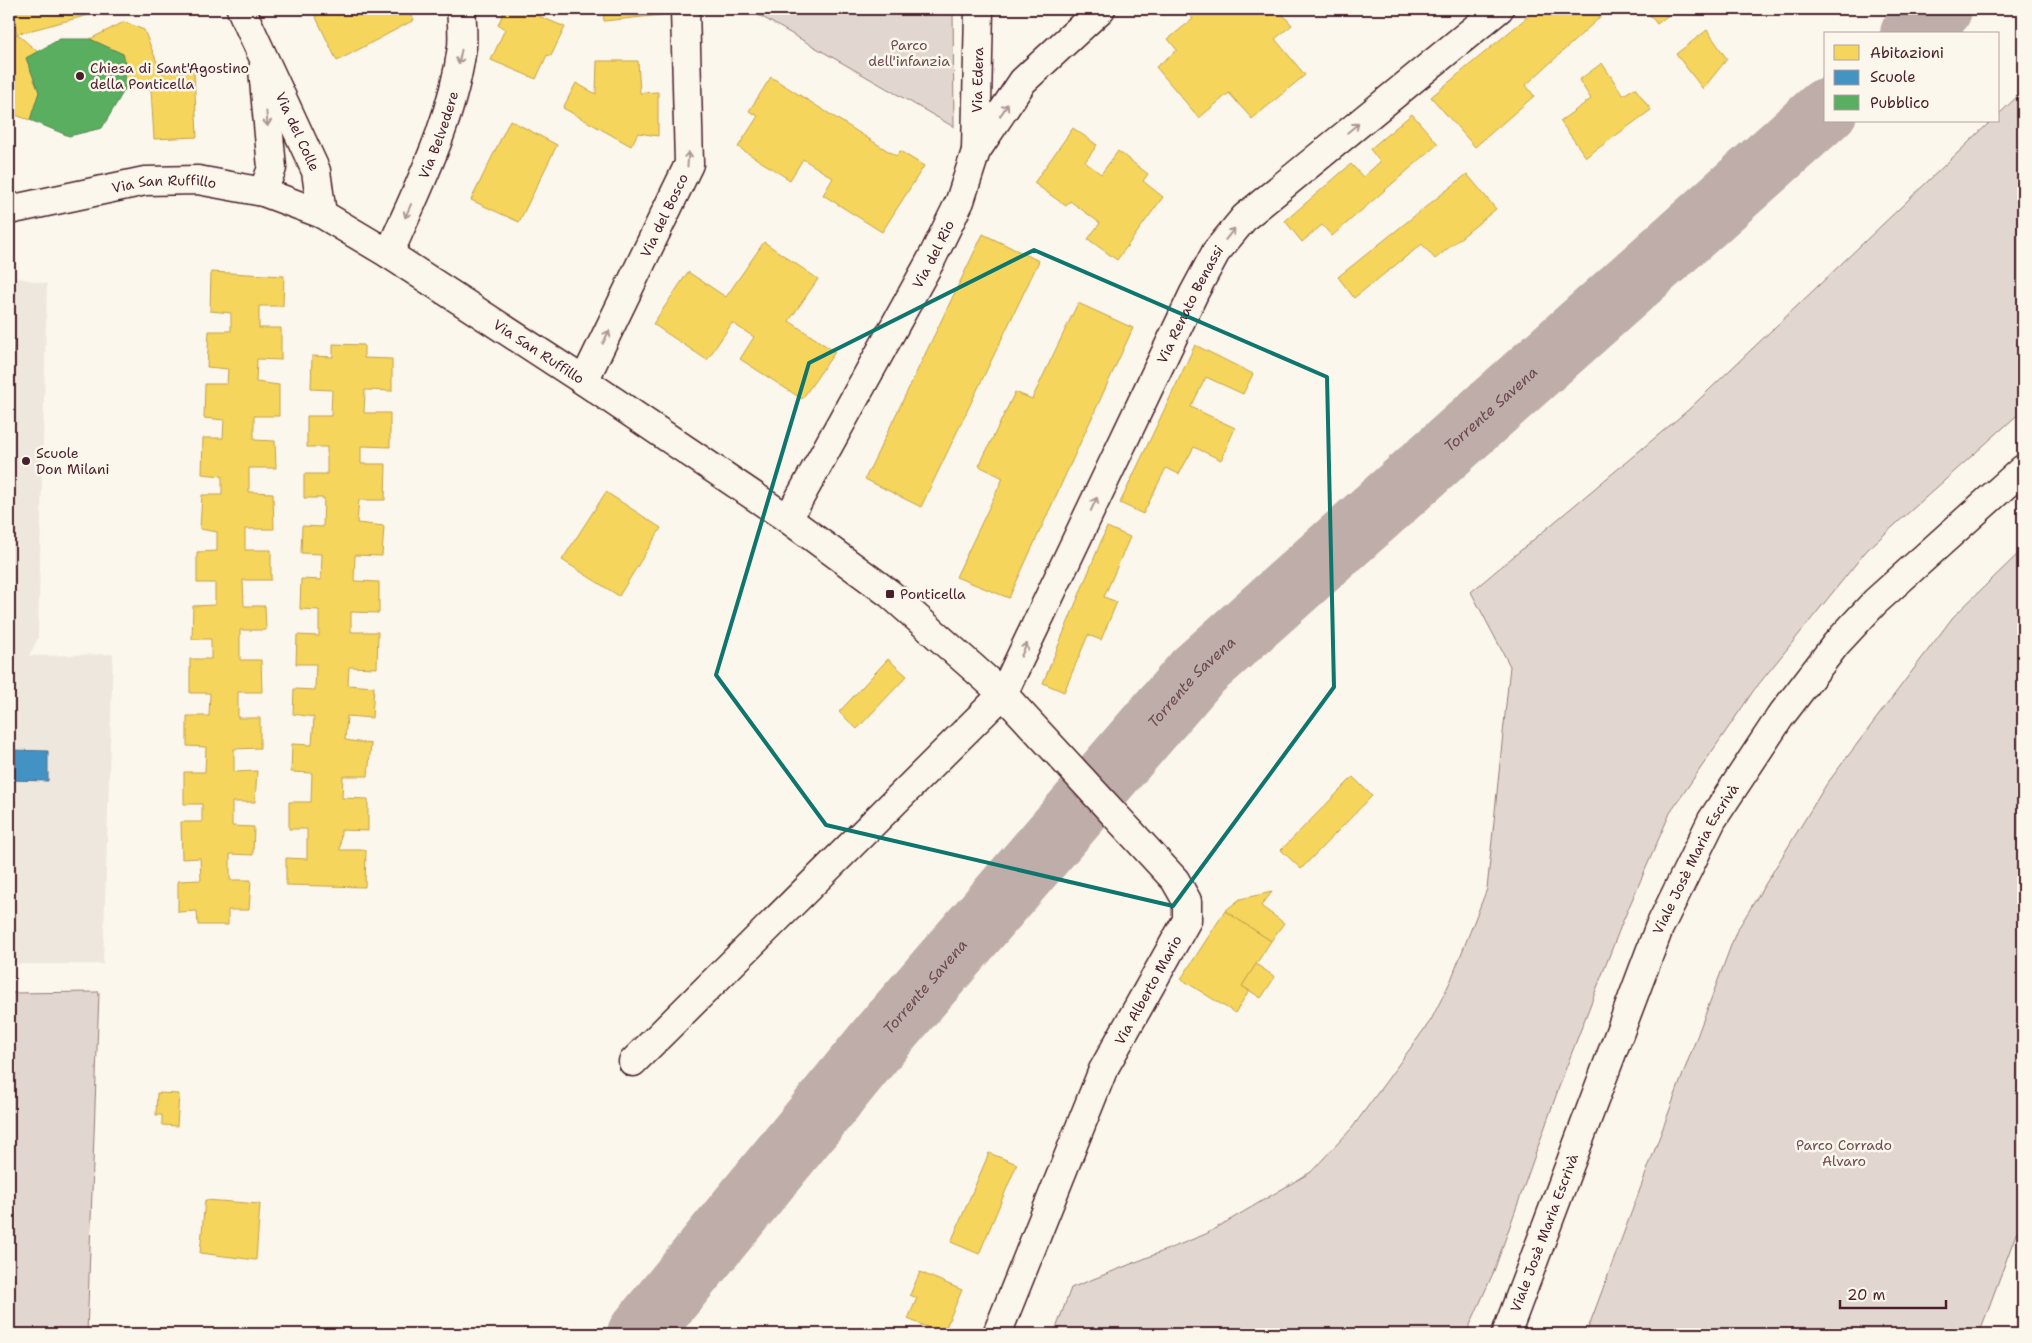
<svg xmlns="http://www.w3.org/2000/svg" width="2032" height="1343" font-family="'Shantell Sans',sans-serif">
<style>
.built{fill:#eee7de}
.green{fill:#e2d7d0;stroke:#967b7e}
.homes{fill:#f6d55c;stroke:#c29e4d}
.schools{fill:#4393c3;stroke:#457095}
.public{fill:#5aae61;stroke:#558351}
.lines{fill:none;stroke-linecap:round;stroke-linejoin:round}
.river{stroke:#bfadaa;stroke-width:64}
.minor-casing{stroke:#4a1f2b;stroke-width:31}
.major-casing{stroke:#4a1f2b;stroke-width:31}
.minor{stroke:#fbf7ec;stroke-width:28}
.major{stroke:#fbf7ec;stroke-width:28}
.oneway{stroke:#ab9695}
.marked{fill:none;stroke:#0f766e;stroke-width:4;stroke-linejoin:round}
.poi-dot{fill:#4a1f2b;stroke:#fbf7ec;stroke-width:2}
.labels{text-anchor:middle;stroke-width:5;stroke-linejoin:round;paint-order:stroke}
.park-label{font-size:14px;fill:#704d54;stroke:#fbf7ec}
.poi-label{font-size:14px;fill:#4a1f2b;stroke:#fbf7ec;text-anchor:start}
.street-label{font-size:14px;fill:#4a1f2b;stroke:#fbf7ec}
.water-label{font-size:15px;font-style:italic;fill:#6d4a51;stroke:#fbf7ec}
</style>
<rect width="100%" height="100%" fill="#fbf7ec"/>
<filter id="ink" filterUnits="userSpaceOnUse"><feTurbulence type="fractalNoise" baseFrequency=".02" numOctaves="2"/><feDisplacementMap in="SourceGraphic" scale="10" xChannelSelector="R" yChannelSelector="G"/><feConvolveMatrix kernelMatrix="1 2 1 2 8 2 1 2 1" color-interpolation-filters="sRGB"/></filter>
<g filter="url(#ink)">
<!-- built -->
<path class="built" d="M 9,276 L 47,284 L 38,638 L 29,656 L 113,654 L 103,964 L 9,964 Z"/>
<!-- green -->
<g class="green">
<path d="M 746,9 L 953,9 L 954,127 L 750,10 Z"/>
<path d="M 2023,91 L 2023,410 L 1867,550 L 1754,690 L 1670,813 L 1622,923 L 1564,1073 L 1494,1271 L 1466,1334 L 1054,1334 L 1071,1288 L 1206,1234 L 1311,1172 L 1352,1128 L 1431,1020 L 1451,980 L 1487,889 L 1510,666 L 1471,592 L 1687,411 L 1991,121 L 1998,121 L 1998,115 Z"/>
<path d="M 9,338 L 14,338 L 11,421 L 9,421 Z"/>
<path d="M 2023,549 L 2023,1215 L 1979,1334 L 1586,1334 L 1736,932 L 1826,785 L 1953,617 Z"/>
<path d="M 99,992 L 87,1334 L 9,1334 L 9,993 Z"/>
</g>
<!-- homes -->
<g class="homes">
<path d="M 12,9 L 111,9 L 17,34 Z"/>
<path d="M 113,9 L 139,9 L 115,14 Z"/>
<path d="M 312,9 L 409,9 L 414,20 L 337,61 Z"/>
<path d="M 505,9 L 522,9 L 565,27 L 551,56 L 547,55 L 536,79 L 491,60 L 505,29 L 498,25 Z"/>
<path d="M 603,9 L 661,9 L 662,15 L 604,21 Z"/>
<path d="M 1184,9 L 1278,9 L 1292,25 L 1275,39 L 1305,75 L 1252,119 L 1229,93 L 1199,118 L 1156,67 L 1177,50 L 1168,39 L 1193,19 Z"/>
<path d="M 1537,9 L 1609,9 L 1526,85 L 1534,96 L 1475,147 L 1431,97 Z"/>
<path d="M 1645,9 L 1676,9 L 1657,24 Z"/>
<path d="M 124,22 L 144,30 L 161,72 L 194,71 L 197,137 L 154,139 L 151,89 L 125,89 L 126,63 L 123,54 L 90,39 Z"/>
<path d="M 1707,30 L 1727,59 L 1703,89 L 1676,54 Z"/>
<path d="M 17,34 L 38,52 L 26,58 L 39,92 L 30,120 L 9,113 L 9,37 Z"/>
<path d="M 597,61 L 638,61 L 640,93 L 658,92 L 658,136 L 638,133 L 631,146 L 563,108 L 576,83 L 596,94 Z"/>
<path d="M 1602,63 L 1623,95 L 1635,88 L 1651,110 L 1586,157 L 1560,121 L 1591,99 L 1579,80 Z"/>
<path d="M 771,77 L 896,156 L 900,151 L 924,166 L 882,232 L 823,195 L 833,178 L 803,159 L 790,180 L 738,147 L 758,116 L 749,111 Z"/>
<path d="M 1412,114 L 1438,144 L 1332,236 L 1322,225 L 1302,242 L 1285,221 L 1351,164 L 1363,177 L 1380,162 L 1370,149 Z"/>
<path d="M 510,120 L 557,145 L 519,222 L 471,200 Z"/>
<path d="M 1073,128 L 1097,145 L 1085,162 L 1101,174 L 1118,151 L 1148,174 L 1143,181 L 1163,197 L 1117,260 L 1088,239 L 1100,223 L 1070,201 L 1066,206 L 1034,183 Z"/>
<path d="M 1467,174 L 1496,209 L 1435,259 L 1422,244 L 1354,298 L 1338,277 Z"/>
<path d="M 983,234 L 1039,261 L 921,507 L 865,479 Z"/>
<path d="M 764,242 L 818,279 L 789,321 L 835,352 L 802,399 L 740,359 L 754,337 L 732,323 L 707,360 L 653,324 L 688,272 L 726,297 Z"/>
<path d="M 211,272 L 284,276 L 283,306 L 259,306 L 259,328 L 281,328 L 281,360 L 257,359 L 256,382 L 279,385 L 279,416 L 254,416 L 254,440 L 275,441 L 276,468 L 249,468 L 249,492 L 273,493 L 274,529 L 245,529 L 245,550 L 271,550 L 271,580 L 243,580 L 244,606 L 265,606 L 266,630 L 240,630 L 240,660 L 261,660 L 262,692 L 238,692 L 238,718 L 260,718 L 260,748 L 234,749 L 234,772 L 257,771 L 255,802 L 232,802 L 232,826 L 254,827 L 253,855 L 230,854 L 230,880 L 251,880 L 249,910 L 228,910 L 228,925 L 198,925 L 197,911 L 178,912 L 178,881 L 201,880 L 200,858 L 182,859 L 181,822 L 202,822 L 202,804 L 184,804 L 184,772 L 205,772 L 206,747 L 187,746 L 187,716 L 209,716 L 210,693 L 190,693 L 190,659 L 211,659 L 211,639 L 192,639 L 193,606 L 215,605 L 215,583 L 197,583 L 197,552 L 217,551 L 217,532 L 200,529 L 202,495 L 222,495 L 222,476 L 202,474 L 203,438 L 223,438 L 224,420 L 204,418 L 205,384 L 227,384 L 228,369 L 207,367 L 209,331 L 231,331 L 231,313 L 210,311 Z"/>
<path d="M 1078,303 L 1133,328 L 1009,598 L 956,577 L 1003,478 L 979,466 L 1015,392 L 1032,399 Z"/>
<path d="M 333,344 L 364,345 L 364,358 L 392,359 L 392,391 L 365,390 L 364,413 L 390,413 L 390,447 L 361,446 L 361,464 L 386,464 L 385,500 L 359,500 L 357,523 L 384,526 L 382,556 L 355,555 L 354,581 L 379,582 L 379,613 L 351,612 L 351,632 L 378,632 L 377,668 L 349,667 L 348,685 L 374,687 L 372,718 L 347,716 L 345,740 L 371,744 L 368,776 L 343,776 L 342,798 L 368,799 L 368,831 L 341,830 L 340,850 L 366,850 L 365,887 L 286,885 L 286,858 L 307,859 L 307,829 L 289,829 L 289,802 L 311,802 L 312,773 L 291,772 L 292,744 L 312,745 L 314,717 L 293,714 L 294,689 L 315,690 L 316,664 L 296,664 L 297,635 L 319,636 L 319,610 L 300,609 L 301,579 L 321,580 L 322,554 L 301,553 L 302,526 L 323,527 L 324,498 L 304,498 L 304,474 L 327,474 L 327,447 L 307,447 L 307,416 L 331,416 L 332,390 L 311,389 L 312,356 L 333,357 Z"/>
<path d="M 1195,345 L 1253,374 L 1243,394 L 1206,377 L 1191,407 L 1235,428 L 1221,460 L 1194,447 L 1179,474 L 1166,468 L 1143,514 L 1120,503 Z"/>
<path d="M 606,492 L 661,528 L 619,596 L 562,560 Z"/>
<path d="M 1107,527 L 1130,537 L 1104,597 L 1117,602 L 1101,640 L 1088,635 L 1064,692 L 1043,683 Z"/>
<path d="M 888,659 L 907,676 L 857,729 L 839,712 Z"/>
<path d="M 1353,777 L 1372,796 L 1301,869 L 1281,850 Z"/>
<path d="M 1272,892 L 1261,906 L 1284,923 L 1271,941 L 1225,911 L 1240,899 Z"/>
<path d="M 1225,911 L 1271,941 L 1242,986 L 1249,991 L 1235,1013 L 1181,979 Z"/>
<path d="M 1256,964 L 1275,977 L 1261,998 L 1242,986 Z"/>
<path d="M 157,1093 L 179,1094 L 177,1126 L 162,1125 L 162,1115 L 156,1115 Z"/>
<path d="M 989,1153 L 1017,1164 L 979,1254 L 951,1242 Z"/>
<path d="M 205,1200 L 260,1204 L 256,1260 L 200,1253 Z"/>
<path d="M 920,1272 L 962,1290 L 943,1334 L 908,1319 L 917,1298 L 910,1295 Z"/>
</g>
<!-- schools -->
<path class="schools" d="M 9,750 L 48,751 L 48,781 L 9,780 Z"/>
<!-- public -->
<path class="public" d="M 60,39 L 90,39 L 123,54 L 126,63 L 125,89 L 102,128 L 69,136 L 30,120 L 39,92 L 26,58 Z"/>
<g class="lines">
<!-- river -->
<g class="river">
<path d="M 1912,34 L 1940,9"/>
<path id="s1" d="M 639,1334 L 882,1037 L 1197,672 L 1826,110"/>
</g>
<defs>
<g id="minor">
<path id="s2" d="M 241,9 L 316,171 L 322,214"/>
<path id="s3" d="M 976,151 L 979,9"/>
<path d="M 263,192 L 272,168 L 263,69"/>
<path id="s4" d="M 9,210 L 145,181 L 198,180 L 263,192 L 322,214 L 389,254 L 584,381 L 788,519 L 890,594 L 1003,694 L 1175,880 L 1187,901 L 1187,920 L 1103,1070 L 997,1334"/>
<path id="s5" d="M 389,254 C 418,187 453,120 462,47 C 463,35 462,21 461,9"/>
<path id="s6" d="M 584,381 L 689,164 L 685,9"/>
<path id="s7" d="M 788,519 L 931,260 L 960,201 L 976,151 L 1023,81 L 1101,9"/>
<path id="s8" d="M 633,1062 L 1003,694 L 1194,293 L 1216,252 L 1245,217 L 1499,9"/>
</g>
<g id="major">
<path id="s9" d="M 1506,1334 L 1659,928 L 1712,820 L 1780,717 L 1836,644 L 1875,602 L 2023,469"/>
</g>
</defs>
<!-- minor casing -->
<use href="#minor" class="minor-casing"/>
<!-- major casing -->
<use href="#major" class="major-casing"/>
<!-- minor -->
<use href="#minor" class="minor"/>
<!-- major -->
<use href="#major" class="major"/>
</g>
<!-- one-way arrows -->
<defs><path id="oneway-shaft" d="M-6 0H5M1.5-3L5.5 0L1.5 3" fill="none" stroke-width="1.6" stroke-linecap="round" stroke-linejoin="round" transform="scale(1.25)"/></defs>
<g class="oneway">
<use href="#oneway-shaft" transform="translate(460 57) rotate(102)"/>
<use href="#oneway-shaft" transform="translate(1004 110) rotate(-56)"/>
<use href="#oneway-shaft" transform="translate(267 119) rotate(85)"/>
<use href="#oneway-shaft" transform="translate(1353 128) rotate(-39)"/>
<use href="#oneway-shaft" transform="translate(688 159) rotate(-86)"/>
<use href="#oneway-shaft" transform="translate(408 211) rotate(114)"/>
<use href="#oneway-shaft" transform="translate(1230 234) rotate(-51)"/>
<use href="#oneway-shaft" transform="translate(606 337) rotate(-64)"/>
<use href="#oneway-shaft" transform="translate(1094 504) rotate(-65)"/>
<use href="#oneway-shaft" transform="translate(1024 650) rotate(-65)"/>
</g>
</g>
<!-- marked area -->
<path class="marked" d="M 1034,250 L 1327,377 L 1334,687 L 1173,906 L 826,825 L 716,675 L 809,363 Z"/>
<!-- markers -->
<g class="poi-dot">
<circle cx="80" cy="76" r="5"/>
<circle cx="26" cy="461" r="5"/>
<rect x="885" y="589" width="10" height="10" rx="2.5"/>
</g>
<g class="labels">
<!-- park labels -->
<g class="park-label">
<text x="909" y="50">Parco<tspan x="909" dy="16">dell'infanzia</tspan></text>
<text x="1844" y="1150">Parco Corrado<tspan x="1844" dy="16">Alvaro</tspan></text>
</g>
<!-- poi labels -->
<g class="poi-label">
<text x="90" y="73">Chiesa di Sant'Agostino<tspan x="90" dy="16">della Ponticella</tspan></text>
<text x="36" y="458">Scuole<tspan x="36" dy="16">Don Milani</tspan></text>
<text x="900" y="599">Ponticella</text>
</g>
<!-- street labels -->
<g class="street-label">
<text dy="5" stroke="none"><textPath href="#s3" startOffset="71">Via Edera</textPath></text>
<text dy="5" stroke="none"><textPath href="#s2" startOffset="135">Via del Colle</textPath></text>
<text dy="5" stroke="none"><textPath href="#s5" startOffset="129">Via Belvedere</textPath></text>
<text dy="5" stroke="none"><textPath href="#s4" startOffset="158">Via San Ruffillo</textPath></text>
<text dy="5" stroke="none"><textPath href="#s6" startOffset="184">Via del Bosco</textPath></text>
<text dy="5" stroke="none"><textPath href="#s7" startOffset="302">Via del Rio</textPath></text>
<text dy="5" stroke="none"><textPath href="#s8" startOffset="954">Via Renato Benassi</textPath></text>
<text dy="5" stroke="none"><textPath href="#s4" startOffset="578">Via San Ruffillo</textPath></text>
<text dy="5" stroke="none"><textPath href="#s9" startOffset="512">Viale Josè Maria Escrivà</textPath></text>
<text transform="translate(1148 990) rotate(-61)" y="5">Via Alberto Mario</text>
<text dy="5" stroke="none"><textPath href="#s9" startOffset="108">Viale Josè Maria Escrivà</textPath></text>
</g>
<!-- water labels -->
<g class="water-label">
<text dy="5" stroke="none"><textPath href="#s1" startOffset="1260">Torrente Savena</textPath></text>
<text dy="5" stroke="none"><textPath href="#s1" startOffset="855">Torrente Savena</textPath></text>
<text dy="5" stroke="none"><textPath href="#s1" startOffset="450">Torrente Savena</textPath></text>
</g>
</g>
<!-- margin -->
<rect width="2032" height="1343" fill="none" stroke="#fbf7ec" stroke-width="30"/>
<rect x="15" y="15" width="2002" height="1313" fill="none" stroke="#4a1f2b" stroke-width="2" filter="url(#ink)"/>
<!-- legend -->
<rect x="1824" y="32" width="175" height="90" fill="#fbf7ec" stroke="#b4a19f"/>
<rect x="1834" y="45" width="25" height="15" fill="#f6d55c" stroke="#b4a19f"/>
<text x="1870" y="58" font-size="15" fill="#4a1f2b">Abitazioni</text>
<rect x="1834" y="70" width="25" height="15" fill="#4393c3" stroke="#b4a19f"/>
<text x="1870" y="82" font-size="15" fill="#4a1f2b">Scuole</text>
<rect x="1834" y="95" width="25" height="15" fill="#5aae61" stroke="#b4a19f"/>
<text x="1870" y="108" font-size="15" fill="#4a1f2b">Pubblico</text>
<!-- scale -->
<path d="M1840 1300v8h106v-8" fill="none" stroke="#4a1f2b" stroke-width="2.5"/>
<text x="1847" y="1300" font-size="15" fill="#4a1f2b" stroke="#fbf7ec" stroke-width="4" paint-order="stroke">20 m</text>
</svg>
